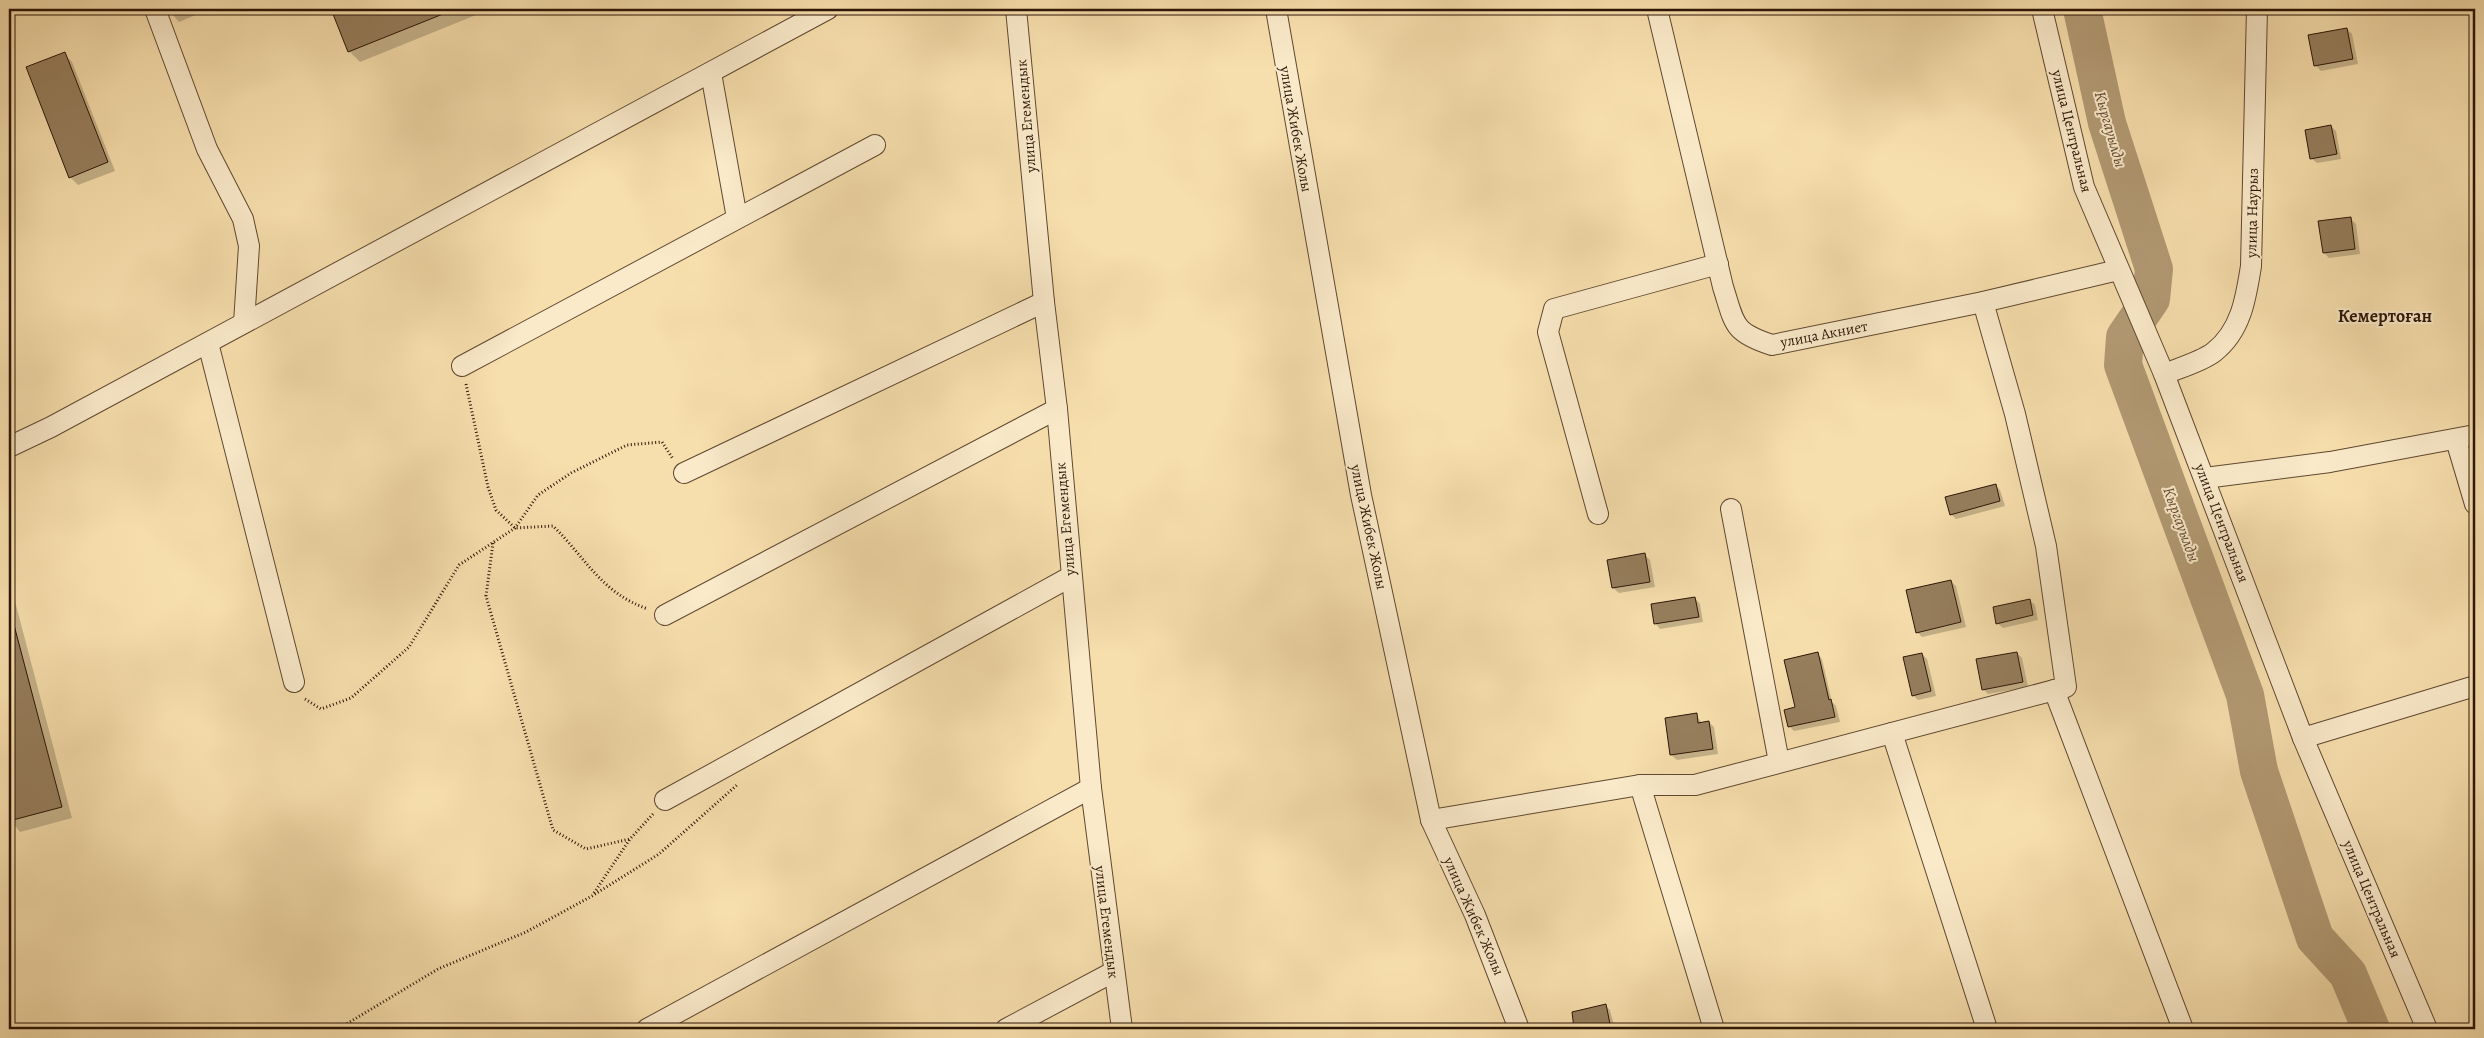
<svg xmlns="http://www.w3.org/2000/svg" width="2484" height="1038" font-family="Alegreya,serif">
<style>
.shadow{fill:#0003}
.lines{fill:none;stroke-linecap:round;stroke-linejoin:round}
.river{stroke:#b29a74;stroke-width:38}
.building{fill:#967e5d;stroke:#2c1506}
.minor-casing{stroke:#5f4830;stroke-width:22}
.path{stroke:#2c1506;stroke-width:3;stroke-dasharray:1 2.5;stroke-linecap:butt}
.minor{stroke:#faeaca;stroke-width:20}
.labels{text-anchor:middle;stroke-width:4;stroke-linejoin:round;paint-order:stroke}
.street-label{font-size:15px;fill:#2c1506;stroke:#faeaca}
.water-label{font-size:16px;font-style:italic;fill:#624a32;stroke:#faeaca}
.quarter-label{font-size:18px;font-weight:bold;fill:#2c1506;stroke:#faeaca}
</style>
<rect width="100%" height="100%" fill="#f7dfad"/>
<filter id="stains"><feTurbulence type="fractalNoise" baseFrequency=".004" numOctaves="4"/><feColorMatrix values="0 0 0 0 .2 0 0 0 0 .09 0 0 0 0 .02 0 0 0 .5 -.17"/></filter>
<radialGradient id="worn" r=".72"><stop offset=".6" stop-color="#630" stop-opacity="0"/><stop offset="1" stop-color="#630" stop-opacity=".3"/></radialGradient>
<!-- shadow -->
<g class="shadow">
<path d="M 168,9 L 210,9 L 179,22 Z"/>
<path d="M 332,9 L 473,9 L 476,15 L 360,62 L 349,51 Z"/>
<path d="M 2347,29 L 2352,34 L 2358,64 L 2321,71 L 2315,65 Z"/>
<path d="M 64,54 L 72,62 L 115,171 L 78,185 L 70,177 Z"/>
<path d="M 2331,126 L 2336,131 L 2341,159 L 2317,163 L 2311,158 Z"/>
<path d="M 2351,219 L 2356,224 L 2360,254 L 2329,258 L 2324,253 Z"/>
<path d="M 1995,485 L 2000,490 L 2005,506 L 1956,519 L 1951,514 Z"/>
<path d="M 1645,555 L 1650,560 L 1655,587 L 1619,593 L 1613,588 Z"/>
<path d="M 1951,581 L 1956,586 L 1966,627 L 1922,637 L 1917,632 Z"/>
<path d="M 9,583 L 11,586 L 72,818 L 20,832 L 9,818 Z"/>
<path d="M 1695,598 L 1700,604 L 1703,622 L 1660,629 L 1655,623 Z"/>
<path d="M 2029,600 L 2035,605 L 2038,620 L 2003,628 L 1997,623 Z"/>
<path d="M 1817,653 L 1822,659 L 1832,702 L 1836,706 L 1840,722 L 1794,731 L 1789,726 Z"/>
<path d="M 2017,653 L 2022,658 L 2028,687 L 1988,694 L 1983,689 Z"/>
<path d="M 1922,654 L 1927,659 L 1936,696 L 1918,700 L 1913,695 Z"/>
<path d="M 1696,715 L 1702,723 L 1709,722 L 1714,727 L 1718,754 L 1677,760 L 1671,755 Z"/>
<path d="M 1605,1005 L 1610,1010 L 1615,1029 L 1576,1029 L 1573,1013 Z"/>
</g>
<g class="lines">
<!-- river -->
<path class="river" d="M 2082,9 L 2107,123 L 2154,269 L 2151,299 L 2125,337 L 2123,365 L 2245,695 L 2259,771 L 2315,938 L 2348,974 L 2371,1029"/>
</g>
<!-- building -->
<g class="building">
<path d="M 331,9 L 453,9 L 453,10 L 348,52 Z"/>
<path d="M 2347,28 L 2353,59 L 2314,66 L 2308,35 Z"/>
<path d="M 65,52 L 108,162 L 69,178 L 26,67 Z"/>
<path d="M 2331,125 L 2337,154 L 2310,159 L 2305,130 Z"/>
<path d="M 2351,217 L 2355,249 L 2323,253 L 2318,221 Z"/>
<path d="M 1996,484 L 2000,501 L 1950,515 L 1945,497 Z"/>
<path d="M 1645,553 L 1650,582 L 1612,588 L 1607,560 Z"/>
<path d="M 1951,580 L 1961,622 L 1916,633 L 1906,590 Z"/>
<path d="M 1695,597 L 1699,617 L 1654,624 L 1651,604 Z"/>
<path d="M 2030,599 L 2033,615 L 1996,624 L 1993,607 Z"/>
<path d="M 14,625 L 62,807 L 9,821 L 9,626 Z"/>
<path d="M 1818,652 L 1829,700 L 1831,699 L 1835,717 L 1788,727 L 1784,710 L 1795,707 L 1784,660 Z"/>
<path d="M 2017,652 L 2023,682 L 1982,690 L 1976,659 Z"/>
<path d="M 1922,653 L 1931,691 L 1912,696 L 1903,657 Z"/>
<path d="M 1697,713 L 1698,723 L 1709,721 L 1713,749 L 1670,755 L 1665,718 Z"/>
<path d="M 1606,1004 L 1611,1029 L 1574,1029 L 1572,1012 Z"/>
</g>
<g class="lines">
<defs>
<g id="minor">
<path d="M 155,9 L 207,149 L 243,219 L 249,246 L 244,323"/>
<path d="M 1016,9 L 1044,302 L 1057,409 L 1091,788 L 1122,1029"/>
<path d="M 1276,9 L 1361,495 L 1431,820 L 1475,915 L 1519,1029"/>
<path d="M 1657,9 L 1723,287 C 1735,324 1732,332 1772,345 L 1983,302 L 2118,270"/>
<path d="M 2042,9 L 2084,187 L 2164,374 L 2303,738 L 2427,1029"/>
<path d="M 711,73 L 737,218"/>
<path d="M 208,343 L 294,682"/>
<path d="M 462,366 L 875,145"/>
<path d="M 2164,374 C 2179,368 2201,362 2214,352 C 2241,331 2246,298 2251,266 L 2257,9"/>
<path d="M 2456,440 L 2475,504"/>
<path d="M 9,447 L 51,427 L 828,9"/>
<path d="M 684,473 L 1044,302"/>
<path d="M 2205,478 L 2330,462 L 2475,435"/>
<path d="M 1731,509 L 1779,762"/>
<path d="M 1598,514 L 1548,332 L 1554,309 L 1718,264"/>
<path d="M 665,615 L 1057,409"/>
<path d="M 2054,690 L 2183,1029"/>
<path d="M 1892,733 L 1987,1029"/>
<path d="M 2303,738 L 2475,686"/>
<path d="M 1640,785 L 1714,1029"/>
<path d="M 665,800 L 1070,577"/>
<path d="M 1431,820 L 1640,785 L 1695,785 L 2066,687 L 2046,546 L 2015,414 L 1983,302"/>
<path d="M 647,1029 L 1091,788"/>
<path d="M 1006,1029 L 1113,972"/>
</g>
</defs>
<!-- minor casing -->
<use href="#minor" class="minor-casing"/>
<!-- path -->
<g class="path">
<path d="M 466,384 L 488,487 L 496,510 L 515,528 L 553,526 C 586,558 601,593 648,609"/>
<path d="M 493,543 L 486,596 L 553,830 L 586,849 L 630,839"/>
<path d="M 305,699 L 321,709 L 351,698 L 409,647 L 459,565 L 515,528 L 538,495 L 571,473 L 627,445 L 662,442 L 673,459"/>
<path d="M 594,893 L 630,839 L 653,814"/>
<path d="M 338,1029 L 438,969 L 526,932 L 592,896 L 659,854 L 737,785"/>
</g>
<!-- minor -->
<use href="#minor" class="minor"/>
</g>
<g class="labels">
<!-- street labels -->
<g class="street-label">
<text transform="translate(1026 116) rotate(-95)" y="5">улица Егемендык</text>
<text transform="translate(1296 129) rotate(80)" y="5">улица Жибек Жолы</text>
<text transform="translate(2072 131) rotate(76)" y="5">улица Центральная</text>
<text transform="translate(2252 213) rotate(-89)" y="5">улица Наурыз</text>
<text transform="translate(1824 334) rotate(-11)" y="5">улица Акниет</text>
<text transform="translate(1065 519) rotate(-95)" y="5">улица Егемендык</text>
<text transform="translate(2222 523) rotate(69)" y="5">улица Центральная</text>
<text transform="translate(1369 527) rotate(78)" y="5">улица Жибек Жолы</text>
<text transform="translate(2372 899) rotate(67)" y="5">улица Центральная</text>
<text transform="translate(1474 916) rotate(66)" y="5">улица Жибек Жолы</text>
<text transform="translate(1107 922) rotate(83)" y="5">улица Егемендык</text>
</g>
<!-- water labels -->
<g class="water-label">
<text transform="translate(2111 129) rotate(74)" y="6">Кыргауылды</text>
<text transform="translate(2182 524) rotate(70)" y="6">Кыргауылды</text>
</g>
<!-- quarter labels -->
<g class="quarter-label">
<text x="2385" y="322">Кемертоған</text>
</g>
</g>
<!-- margin -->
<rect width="2484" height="1038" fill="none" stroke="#f7dfad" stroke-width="30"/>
<rect x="10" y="10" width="2464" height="1018" fill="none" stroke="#2c1506" stroke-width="2.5"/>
<rect x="15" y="15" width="2454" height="1008" fill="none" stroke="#2c1506"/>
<rect width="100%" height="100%" filter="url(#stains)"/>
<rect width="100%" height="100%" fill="url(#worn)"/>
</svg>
